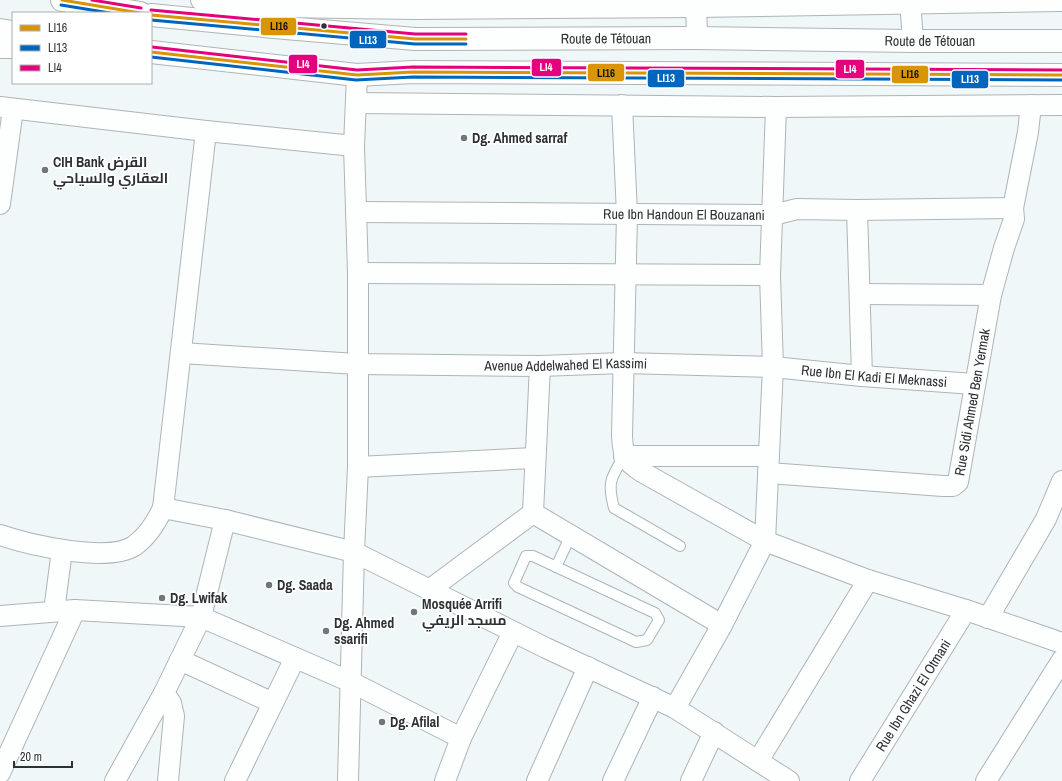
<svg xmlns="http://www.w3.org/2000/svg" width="1062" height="781" font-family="'Archivo Narrow',Cairo,sans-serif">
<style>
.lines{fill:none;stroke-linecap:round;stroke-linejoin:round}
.lane-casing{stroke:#afb4b6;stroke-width:12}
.street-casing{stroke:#afb4b6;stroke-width:22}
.highway-casing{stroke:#afb4b6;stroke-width:24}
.lane{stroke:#fdfefe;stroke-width:10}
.street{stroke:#fdfefe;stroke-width:20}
.highway{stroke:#fdfefe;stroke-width:22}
.bus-1-casing{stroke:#fff;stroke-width:6}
.bus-2-casing{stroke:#fff;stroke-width:6}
.bus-3-casing{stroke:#fff;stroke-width:6}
.bus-1{stroke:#d99408;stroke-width:3}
.bus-2{stroke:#0065bd;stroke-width:3}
.bus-3{stroke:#e5007d;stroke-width:3}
.bus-dot{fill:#2d3133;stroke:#fff;stroke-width:1.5}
.poi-dot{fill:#717678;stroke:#fff;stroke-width:1.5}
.labels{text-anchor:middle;stroke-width:3.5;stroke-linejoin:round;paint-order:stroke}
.street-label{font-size:14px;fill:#2d3133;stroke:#fff}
.poi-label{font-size:14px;font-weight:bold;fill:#2d3133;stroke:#fff;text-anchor:start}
.line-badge{stroke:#fff;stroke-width:1.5}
.badge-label{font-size:11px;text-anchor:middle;font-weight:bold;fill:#fff}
.pale-badge-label{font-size:11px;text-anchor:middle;font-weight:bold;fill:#111}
</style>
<rect width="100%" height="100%" fill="#f0f7f9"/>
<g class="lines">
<defs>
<g id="lane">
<path d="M 624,456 C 611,478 607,482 614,508 L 680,546"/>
<path d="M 526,556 L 533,556 L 642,607 L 655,613 L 659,620 L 647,640 L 636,642 L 518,587 L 514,583 Z"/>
<path d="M 556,567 L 571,535"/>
</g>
<g id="street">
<path d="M 201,0 L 279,7 L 416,9 L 696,7 L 1062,1"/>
<path d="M 696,0 L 697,38"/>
<path d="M 910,0 L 913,41"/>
<path d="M 356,103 L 776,107 L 1062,105"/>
<path d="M 622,105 L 627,214 L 622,436 C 623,457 625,461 642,472 L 765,541 L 868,580 L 966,610 L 1062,643"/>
<path d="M 0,107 L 206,131 L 354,146"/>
<path d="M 0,204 L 13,109"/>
<path d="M 1013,208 L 1028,132 L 1031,105"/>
<path d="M 857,210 L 862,376"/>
<path id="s1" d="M 356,212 L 773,215 L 797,209 L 857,210 L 1013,208"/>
<path d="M 358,273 L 770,275"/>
<path d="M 860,294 L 991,295"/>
<path id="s2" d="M 181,353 L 357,364 L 540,366 L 623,363 L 773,367 L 862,376 L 974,384"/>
<path d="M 540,366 L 533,513 L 722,625"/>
<path d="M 624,456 L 769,456"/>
<path d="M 358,467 L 534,458"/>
<path id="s3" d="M 769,473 L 943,486 L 953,486 L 958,482 L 991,295 L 1004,248 L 1014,219 L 1013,208"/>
<path d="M 163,508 L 225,520 L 354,552 L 546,648 L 675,708 L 789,781"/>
<path d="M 0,535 C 29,545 108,563 134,546 C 148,536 156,523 163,508 L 206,131"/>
<path d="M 429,590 L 533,513"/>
<path d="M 54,611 L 62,550"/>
<path d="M 0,616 L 75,610 L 201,617 L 351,682 L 461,738"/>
<path d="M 988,618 L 1046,519 L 1062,481"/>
<path d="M 180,660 L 273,703"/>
<path d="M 164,693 L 171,703 L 174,716 L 168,781"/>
<path d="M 675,708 L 722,625 L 765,541 L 773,367 L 770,275 L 776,107"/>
<path d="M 758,761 L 868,580"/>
<path d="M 0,773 L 75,610"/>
<path d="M 115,781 L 164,693 L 201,617 L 225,520"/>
<path d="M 235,781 L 295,658"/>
<path d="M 348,781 L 354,552 L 358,467 L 358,273 L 354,146 L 357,75"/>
<path d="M 445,781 L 461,738 L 513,632"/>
<path d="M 537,781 L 588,667"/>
<path d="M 613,781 L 653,697"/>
<path d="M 691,781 L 714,732"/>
<path id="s4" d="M 860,781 L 966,610"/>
<path d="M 986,781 L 1062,660"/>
</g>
<g id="highway">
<path d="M 62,0 L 140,13"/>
<path id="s5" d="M 151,15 L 274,27 L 415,39 L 697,38 L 913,41 L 1062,41"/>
<path d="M 0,30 L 13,32"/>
<path d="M 0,47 L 13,47"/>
<path d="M 151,52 L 357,75 L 413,72 L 1062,75"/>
</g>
</defs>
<!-- lane casing -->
<use href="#lane" class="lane-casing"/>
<!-- street casing -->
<use href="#street" class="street-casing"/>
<!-- highway casing -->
<use href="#highway" class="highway-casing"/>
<!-- lane -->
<use href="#lane" class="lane"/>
<!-- street -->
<use href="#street" class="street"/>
<!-- highway -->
<use href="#highway" class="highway"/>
<defs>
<g id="bus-1">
<path d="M 62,0 L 140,13"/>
<path d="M 151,15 L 415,39 L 466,39"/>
<path d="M 151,52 L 357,75 L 413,72 L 1062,75"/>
</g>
<g id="bus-2">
<path d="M 61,5 L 110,13"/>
<path d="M 151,20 L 415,44 L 466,44"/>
<path d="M 151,57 L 356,80 L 413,77 L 1062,80"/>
</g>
<g id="bus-3">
<path d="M 92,0 L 141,8"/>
<path d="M 151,10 L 415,34 L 466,34"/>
<path d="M 152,47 L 357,70 L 413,67 L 1062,70"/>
</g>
</defs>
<!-- bus-1 casing -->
<use href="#bus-1" class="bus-1-casing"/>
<!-- bus-2 casing -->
<use href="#bus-2" class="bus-2-casing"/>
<!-- bus-3 casing -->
<use href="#bus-3" class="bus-3-casing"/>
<!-- bus-1 -->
<use href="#bus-1" class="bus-1"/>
<!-- bus-2 -->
<use href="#bus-2" class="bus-2"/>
<!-- bus-3 -->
<use href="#bus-3" class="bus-3"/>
</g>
<!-- markers -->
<circle class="bus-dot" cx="324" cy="26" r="3.5"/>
<g class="poi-dot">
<circle cx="464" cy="138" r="4"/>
<circle cx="45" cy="170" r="4"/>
<circle cx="269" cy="585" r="4"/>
<circle cx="162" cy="598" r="4"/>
<circle cx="414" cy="612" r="4"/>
<circle cx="326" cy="631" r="4"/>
<circle cx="382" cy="722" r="4"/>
</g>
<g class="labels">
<!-- street labels -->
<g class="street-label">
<text dy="5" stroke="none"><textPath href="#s5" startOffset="456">Route de Tétouan</textPath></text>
<text dy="5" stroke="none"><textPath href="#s5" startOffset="780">Route de Tétouan</textPath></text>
<text dy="5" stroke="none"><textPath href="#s1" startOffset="328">Rue Ibn Handoun El Bouzanani</textPath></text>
<text dy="5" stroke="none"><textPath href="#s2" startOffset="385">Avenue Addelwahed El Kassimi</textPath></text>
<text dy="5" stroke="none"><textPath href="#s2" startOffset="694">Rue Ibn El Kadi El Meknassi</textPath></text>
<text dy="5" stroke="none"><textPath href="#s3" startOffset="272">Rue Sidi Ahmed Ben Yermak</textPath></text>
<text dy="5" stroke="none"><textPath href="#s4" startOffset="101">Rue Ibn Ghazi El Otmani</textPath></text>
</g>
<!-- poi labels -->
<g class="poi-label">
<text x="472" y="143">Dg. Ahmed sarraf</text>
<text x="53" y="167">CIH Bank القرض<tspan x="53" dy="16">العقاري والسياحي</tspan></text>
<text x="277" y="590">Dg. Saada</text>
<text x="170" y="603">Dg. Lwifak</text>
<text x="422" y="609">Mosquée Arrifi<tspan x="422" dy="16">مسجد الريفي</tspan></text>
<text x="334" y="628">Dg. Ahmed<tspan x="334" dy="16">ssarifi</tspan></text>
<text x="390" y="727">Dg. Afilal</text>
</g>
</g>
<g class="line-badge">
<rect x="260" y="17" width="37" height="19" rx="4" fill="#d99408"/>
<rect x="349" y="30" width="38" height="19" rx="4" fill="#0065bd"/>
<rect x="288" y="54" width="30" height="20" rx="4" fill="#e5007d"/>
<rect x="531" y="58" width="31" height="19" rx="4" fill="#e5007d"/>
<rect x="835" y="59" width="30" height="20" rx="4" fill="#e5007d"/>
<rect x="587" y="63" width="38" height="19" rx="4" fill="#d99408"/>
<rect x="891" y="65" width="38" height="19" rx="4" fill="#d99408"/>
<rect x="647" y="69" width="38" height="19" rx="4" fill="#0065bd"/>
<rect x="951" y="70" width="38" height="19" rx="4" fill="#0065bd"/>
</g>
<g class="badge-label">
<text x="368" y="44">LI13</text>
<text x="303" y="68">LI4</text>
<text x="546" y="71">LI4</text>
<text x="850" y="73">LI4</text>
<text x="666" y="82">LI13</text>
<text x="970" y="83">LI13</text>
</g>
<g class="pale-badge-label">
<text x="279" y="30">LI16</text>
<text x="606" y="77">LI16</text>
<text x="910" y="78">LI16</text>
</g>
<!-- legend -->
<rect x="12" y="12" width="140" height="72" fill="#ffffff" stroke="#abadad"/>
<rect x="20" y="25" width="20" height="6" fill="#d99408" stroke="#abadad"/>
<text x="48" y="32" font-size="12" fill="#2d3133">LI16</text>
<rect x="20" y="45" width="20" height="6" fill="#0065bd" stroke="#abadad"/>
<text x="48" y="52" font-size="12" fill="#2d3133">LI13</text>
<rect x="20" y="65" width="20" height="6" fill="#e5007d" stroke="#abadad"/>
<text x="48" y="72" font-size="12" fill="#2d3133">LI4</text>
<!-- scale -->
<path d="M14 761v6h58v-6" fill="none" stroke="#2d3133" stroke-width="2"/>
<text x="20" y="761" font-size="12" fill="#2d3133" stroke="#ffffff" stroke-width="3" paint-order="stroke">20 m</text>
</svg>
